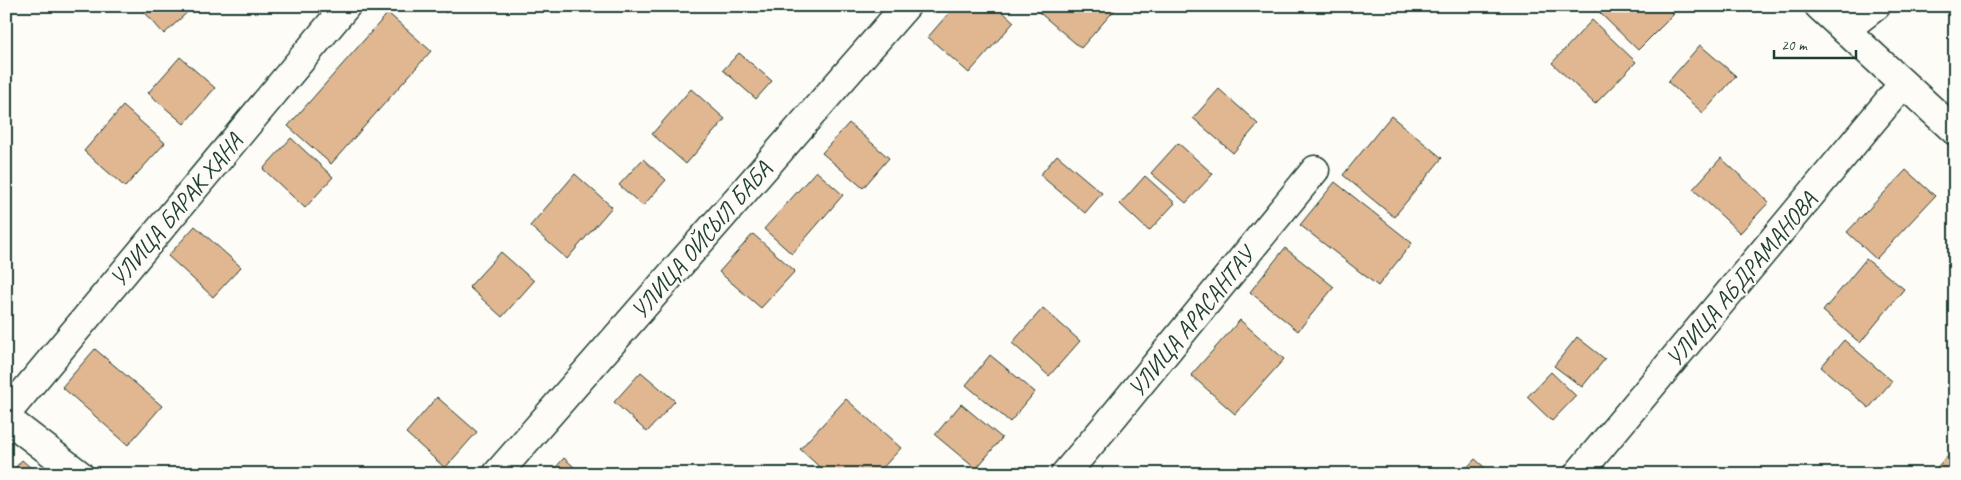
<svg xmlns="http://www.w3.org/2000/svg" width="1961" height="480" font-family="Caveat,sans-serif">
<style>
.building{fill:#e0b791;stroke:#1f3d34}
.lines{fill:none;stroke-linecap:round;stroke-linejoin:round}
.minor-casing{stroke:#1f3d34;stroke-width:31}
.minor{stroke:#fdfcf7;stroke-width:28}
.labels{text-anchor:middle;stroke-width:4;stroke-linejoin:round;paint-order:stroke}
.street-label{font-size:24px;fill:#1f3d34;stroke:#fdfcf7}
</style>
<rect width="100%" height="100%" fill="#fdfcf7"/>
<filter id="ink" filterUnits="userSpaceOnUse"><feTurbulence type="fractalNoise" baseFrequency=".02" numOctaves="2"/><feDisplacementMap in="SourceGraphic" scale="10" xChannelSelector="R" yChannelSelector="G"/><feConvolveMatrix kernelMatrix="1 2 1 2 8 2 1 2 1" color-interpolation-filters="sRGB"/></filter>
<g filter="url(#ink)">
<!-- building -->
<g class="building">
<path d="M 139,6 L 194,6 L 164,34 Z"/>
<path d="M 438,6 L 452,6 L 446,13 Z"/>
<path d="M 955,6 L 996,6 L 1014,22 L 969,73 L 928,37 Z"/>
<path d="M 1035,6 L 1118,6 L 1081,48 L 1034,8 Z"/>
<path d="M 1607,6 L 1666,6 L 1674,14 L 1638,50 L 1600,13 Z"/>
<path d="M 388,13 L 431,51 L 331,164 L 288,126 Z"/>
<path d="M 1592,20 L 1636,62 L 1595,104 L 1552,63 Z"/>
<path d="M 1700,45 L 1736,76 L 1703,113 L 1668,82 Z"/>
<path d="M 739,53 L 772,81 L 756,99 L 723,70 Z"/>
<path d="M 180,57 L 215,88 L 184,124 L 148,93 Z"/>
<path d="M 691,89 L 725,119 L 686,164 L 652,134 Z"/>
<path d="M 1219,89 L 1258,124 L 1233,153 L 1193,118 Z"/>
<path d="M 123,106 L 165,143 L 125,187 L 84,151 Z"/>
<path d="M 1391,116 L 1442,158 L 1394,217 L 1343,175 Z"/>
<path d="M 849,123 L 889,158 L 863,188 L 822,153 Z"/>
<path d="M 291,138 L 333,177 L 305,208 L 263,169 Z"/>
<path d="M 1178,143 L 1213,174 L 1186,203 L 1151,173 Z"/>
<path d="M 1057,155 L 1102,193 L 1085,213 L 1040,175 Z"/>
<path d="M 1721,158 L 1769,202 L 1740,233 L 1693,189 Z"/>
<path d="M 643,159 L 666,180 L 643,206 L 619,185 Z"/>
<path d="M 1906,170 L 1935,196 L 1876,259 L 1847,232 Z"/>
<path d="M 816,171 L 843,195 L 792,254 L 764,229 Z"/>
<path d="M 575,174 L 612,207 L 567,259 L 530,226 Z"/>
<path d="M 1145,176 L 1175,203 L 1149,231 L 1120,204 Z"/>
<path d="M 1335,182 L 1412,243 L 1378,286 L 1300,225 Z"/>
<path d="M 195,226 L 241,267 L 213,297 L 168,256 Z"/>
<path d="M 753,234 L 795,271 L 761,308 L 719,272 Z"/>
<path d="M 1285,248 L 1334,287 L 1298,331 L 1250,292 Z"/>
<path d="M 501,252 L 534,281 L 502,317 L 469,287 Z"/>
<path d="M 1866,259 L 1904,289 L 1860,343 L 1823,311 Z"/>
<path d="M 1043,308 L 1080,341 L 1049,376 L 1012,343 Z"/>
<path d="M 1240,320 L 1284,359 L 1235,414 L 1191,375 Z"/>
<path d="M 1577,337 L 1605,359 L 1582,387 L 1554,366 Z"/>
<path d="M 1844,340 L 1892,381 L 1869,408 L 1821,367 Z"/>
<path d="M 95,349 L 162,406 L 128,445 L 62,387 Z"/>
<path d="M 990,355 L 1035,392 L 1010,422 L 966,385 Z"/>
<path d="M 641,372 L 675,401 L 647,432 L 614,402 Z"/>
<path d="M 1551,372 L 1576,396 L 1552,421 L 1527,397 Z"/>
<path d="M 437,397 L 477,432 L 445,468 L 406,433 Z"/>
<path d="M 846,399 L 901,448 L 877,474 L 827,474 L 800,449 Z"/>
<path d="M 961,404 L 1002,438 L 976,469 L 935,435 Z"/>
<path d="M 1951,452 L 1955,455 L 1955,474 L 1931,474 Z"/>
<path d="M 564,458 L 582,474 L 550,474 Z"/>
<path d="M 1475,459 L 1492,474 L 1461,474 Z"/>
<path d="M 22,460 L 38,474 L 10,474 Z"/>
</g>
<g class="lines">
<defs>
<g id="minor">
<path d="M 1819,6 L 1955,131"/>
<path d="M 1845,30 L 1876,6"/>
<path d="M 6,414 L 346,6"/>
<path d="M 6,418 L 79,474"/>
<path d="M 497,474 L 906,6"/>
<path d="M 1065,474 L 1104,428 L 1315,170"/>
<path d="M 1578,474 L 1903,84"/>
</g>
</defs>
<!-- minor casing -->
<use href="#minor" class="minor-casing"/>
<!-- minor -->
<use href="#minor" class="minor"/>
</g>
</g>
<g class="labels">
<!-- street labels -->
<g class="street-label">
<text transform="translate(176 210) rotate(-50)" y="8">УЛИЦА БАРАК ХАНА</text>
<text transform="translate(701 240) rotate(-49)" y="8">УЛИЦА ОЙСЫЛ БАБА</text>
<text transform="translate(1741 279) rotate(-50)" y="8">УЛИЦА АБДРАМАНОВА</text>
<text transform="translate(1191 322) rotate(-51)" y="8">УЛИЦА АРАСАНТАУ</text>
</g>
</g>
<!-- margin -->
<rect width="1961" height="480" fill="none" stroke="#fdfcf7" stroke-width="25"/>
<rect x="12" y="12" width="1936" height="455" fill="none" stroke="#1f3d34" stroke-width="2" filter="url(#ink)"/>
<!-- scale -->
<path d="M1774 50v8h82v-8" fill="none" stroke="#1f3d34" stroke-width="2.5"/>
<text x="1781" y="50" font-size="15" fill="#1f3d34" stroke="#fdfcf7" stroke-width="4" paint-order="stroke">20 m</text>
</svg>
